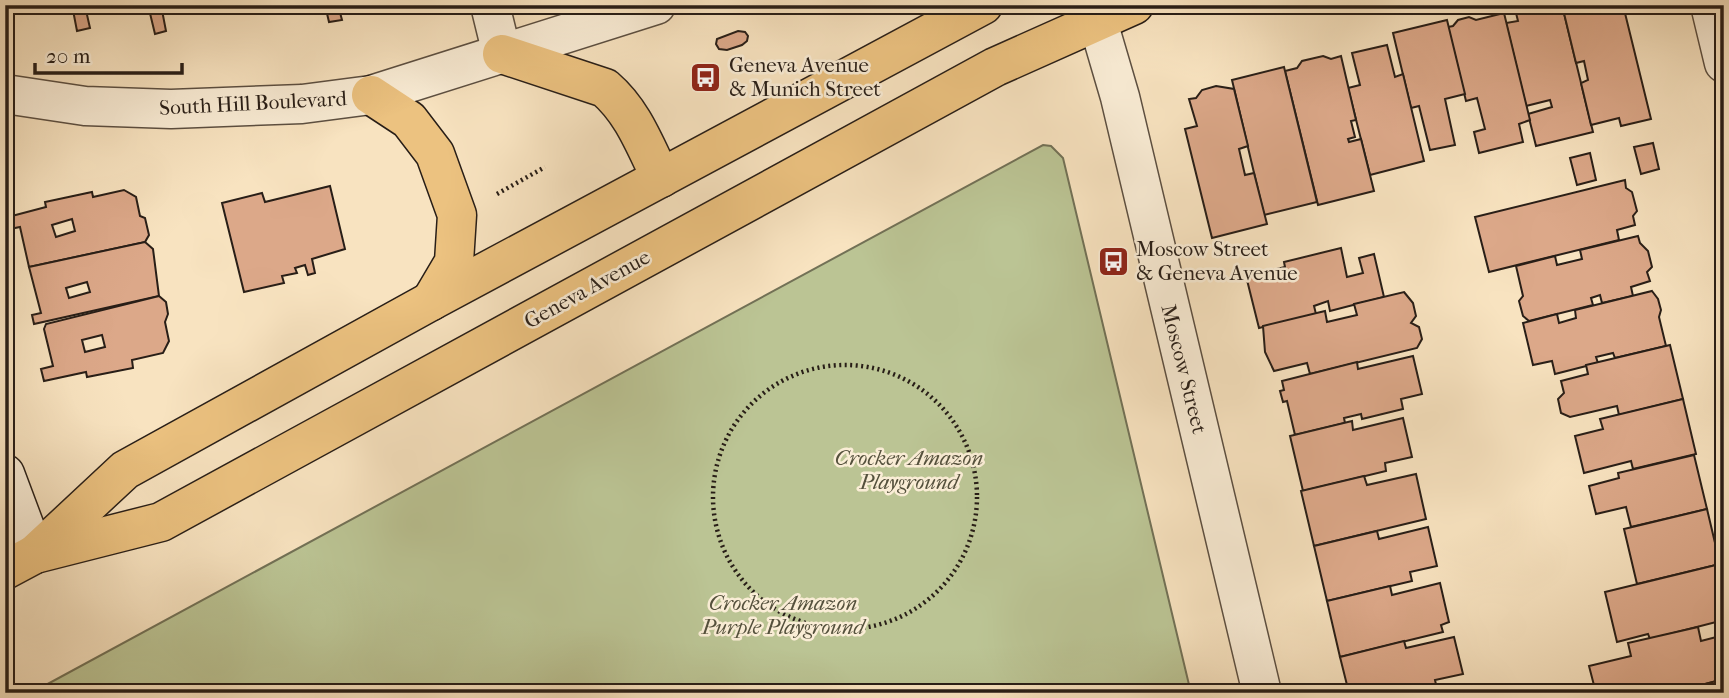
<svg xmlns="http://www.w3.org/2000/svg" width="1729" height="698" font-family="'IM FELL French Canon',serif">
<style>
.green{fill:#bbc494;stroke:#727156;stroke-width:2}
.building{fill:#dca889;stroke:#281e17;stroke-width:2;fill-rule:evenodd}
.lines{fill:none;stroke-linecap:round;stroke-linejoin:round}
.street-casing{stroke:#5c4f41;stroke-width:41}
.secondary-casing{stroke:#281e17;stroke-width:41}
.primary-casing{stroke:#281e17;stroke-width:41}
.path{stroke:#281e17;stroke-width:4.5;stroke-dasharray:2 3.5;stroke-linecap:butt}
.street{stroke:#faedd6;stroke-width:38}
.secondary{stroke:#faedd6;stroke-width:38}
.primary{stroke:#ecc280;stroke-width:38}
.labels{text-anchor:middle;stroke-width:5;stroke-linejoin:round;paint-order:stroke}
.poi-label{font-size:21px;fill:#281e17;stroke:#faedd6;text-anchor:start}
.street-label{font-size:21px;fill:#281e17;stroke:#faedd6}
.park-label{font-size:21px;font-style:italic;fill:#54503c;stroke:#faedd6}
</style>
<rect width="100%" height="100%" fill="#f8e3c0"/>
<filter id="stains"><feTurbulence type="fractalNoise" baseFrequency=".00286" numOctaves="4"/><feColorMatrix values="0 0 0 0 .2 0 0 0 0 .09 0 0 0 0 .02 0 0 0 .5 -.17"/></filter>
<radialGradient id="worn" r=".72"><stop offset=".6" stop-color="#630" stop-opacity="0"/><stop offset="1" stop-color="#630" stop-opacity=".3"/></radialGradient>
<!-- green -->
<path class="green" d="M 1043,145 L 1051,146 L 1063,158 L 1191,693 L 31,693 Z"/>
<!-- building -->
<g class="building">
<path d="M 72,5 L 88,5 L 85,6 L 90,28 L 77,31 Z"/>
<path d="M 148,5 L 161,5 L 166,31 L 155,34 Z"/>
<path d="M 325,5 L 338,5 L 342,20 L 329,22 Z"/>
<path d="M 1533,5 L 1562,5 L 1593,132 L 1536,146 L 1528,114 L 1552,107 L 1550,100 L 1526,106 L 1506,23 L 1518,21 L 1515,9 Z"/>
<path d="M 1562,5 L 1623,5 L 1651,119 L 1621,126 L 1619,118 L 1591,125 L 1581,83 L 1588,80 L 1584,61 L 1576,63 Z"/>
<path d="M 1504,13 L 1530,120 L 1519,124 L 1523,142 L 1479,153 L 1474,132 L 1485,129 L 1477,98 L 1466,101 L 1448,27 L 1453,26 L 1458,20 L 1469,17 L 1476,20 Z"/>
<path d="M 1447,20 L 1465,94 L 1445,99 L 1455,145 L 1430,150 L 1419,106 L 1411,108 L 1393,33 Z"/>
<path d="M 738,31 L 745,32 L 748,36 L 747,41 L 742,45 L 727,50 L 719,49 L 716,44 L 717,39 Z"/>
<path d="M 1387,45 L 1395,77 L 1403,74 L 1424,161 L 1370,175 L 1348,88 L 1360,85 L 1352,53 Z"/>
<path d="M 1323,56 L 1331,59 L 1341,56 L 1356,120 L 1351,121 L 1355,137 L 1348,139 L 1349,142 L 1361,139 L 1374,191 L 1318,205 L 1285,71 L 1297,68 L 1302,61 Z"/>
<path d="M 1284,67 L 1317,202 L 1264,215 L 1232,80 Z"/>
<path d="M 1216,86 L 1234,89 L 1248,146 L 1239,149 L 1245,175 L 1254,173 L 1267,224 L 1212,238 L 1185,129 L 1197,126 L 1189,99 L 1196,98 L 1202,90 Z"/>
<path d="M 1653,143 L 1659,169 L 1641,174 L 1634,147 Z"/>
<path d="M 1590,153 L 1596,180 L 1577,185 L 1570,158 Z"/>
<path d="M 1625,180 L 1626,188 L 1632,192 L 1637,211 L 1633,216 L 1635,225 L 1617,230 L 1619,240 L 1489,272 L 1475,217 Z"/>
<path d="M 330,186 L 345,249 L 312,259 L 315,273 L 308,275 L 305,265 L 295,268 L 297,273 L 282,276 L 284,283 L 244,292 L 222,203 L 262,193 L 265,202 Z"/>
<path d="M 124,190 L 136,197 L 140,216 L 145,218 L 149,235 L 145,242 L 29,267 L 20,227 L 10,229 L 8,217 L 46,207 L 45,202 L 92,192 L 93,197 ZM 72,219 L 75,231 L 56,237 L 52,225 Z"/>
<path d="M 1638,236 L 1640,243 L 1648,251 L 1652,267 L 1647,272 L 1650,281 L 1631,287 L 1633,296 L 1602,303 L 1600,295 L 1591,298 L 1593,305 L 1529,321 L 1523,316 L 1519,301 L 1523,296 L 1516,266 L 1555,256 L 1557,265 L 1582,259 L 1580,250 Z"/>
<path d="M 145,242 L 153,249 L 159,296 L 34,324 L 32,315 L 41,313 L 29,267 ZM 87,282 L 90,292 L 69,298 L 66,288 Z"/>
<path d="M 1341,248 L 1347,277 L 1363,273 L 1359,258 L 1374,254 L 1384,297 L 1330,311 L 1328,301 L 1314,306 L 1316,314 L 1259,328 L 1246,276 L 1285,267 L 1284,262 Z"/>
<path d="M 1652,291 L 1658,299 L 1661,310 L 1659,317 L 1666,346 L 1615,358 L 1613,353 L 1596,357 L 1598,363 L 1555,374 L 1552,361 L 1533,365 L 1523,323 L 1557,314 L 1559,323 L 1576,318 L 1575,310 Z"/>
<path d="M 1404,292 L 1413,303 L 1416,316 L 1411,323 L 1419,327 L 1422,339 L 1417,348 L 1310,374 L 1307,363 L 1274,371 L 1265,352 L 1263,326 L 1325,311 L 1327,322 L 1357,315 L 1354,304 Z"/>
<path d="M 159,296 L 166,302 L 168,314 L 165,322 L 169,341 L 163,353 L 132,360 L 133,368 L 87,377 L 86,372 L 44,381 L 41,369 L 53,366 L 44,329 L 46,324 ZM 102,335 L 105,347 L 85,352 L 82,340 Z"/>
<path d="M 1670,345 L 1683,399 L 1619,415 L 1617,406 L 1570,417 L 1561,413 L 1558,399 L 1564,393 L 1561,381 L 1588,374 L 1586,365 Z"/>
<path d="M 1413,356 L 1422,394 L 1401,399 L 1403,409 L 1362,419 L 1361,414 L 1344,418 L 1345,423 L 1295,435 L 1287,401 L 1283,402 L 1280,391 L 1284,390 L 1282,381 L 1357,362 L 1358,369 Z"/>
<path d="M 1683,399 L 1696,454 L 1633,469 L 1631,461 L 1584,473 L 1575,436 L 1603,429 L 1600,419 Z"/>
<path d="M 1403,418 L 1412,457 L 1385,463 L 1386,471 L 1303,491 L 1290,436 L 1352,421 L 1353,430 Z"/>
<path d="M 1694,455 L 1707,509 L 1631,527 L 1626,507 L 1596,514 L 1589,486 L 1619,478 L 1618,473 Z"/>
<path d="M 1416,474 L 1426,519 L 1314,546 L 1301,491 L 1364,476 L 1367,485 Z"/>
<path d="M 1707,509 L 1720,564 L 1637,584 L 1624,529 Z"/>
<path d="M 1428,527 L 1437,566 L 1410,572 L 1412,581 L 1327,601 L 1314,546 L 1377,531 L 1379,539 Z"/>
<path d="M 1720,564 L 1724,579 L 1724,620 L 1650,639 L 1648,634 L 1617,642 L 1605,592 Z"/>
<path d="M 1440,583 L 1449,622 L 1441,625 L 1443,632 L 1340,657 L 1327,601 L 1390,586 L 1392,595 Z"/>
<path d="M 1698,627 L 1701,641 L 1724,635 L 1724,679 L 1671,693 L 1617,693 L 1616,687 L 1596,693 L 1589,666 L 1631,656 L 1628,643 Z"/>
<path d="M 1454,637 L 1463,674 L 1435,680 L 1437,689 L 1421,693 L 1349,693 L 1340,657 L 1404,641 L 1406,648 Z"/>
<path d="M 1724,679 L 1724,693 L 1671,693 Z"/>
</g>
<g class="lines">
<defs>
<g id="street">
<path d="M 490,5 L 502,54"/>
<path d="M 1093,5 L 1120,97 L 1262,693"/>
<path d="M 1710,5 L 1724,63"/>
<path d="M 5,94 L 85,106 L 171,109 L 302,104 L 371,95 L 656,5"/>
</g>
<path id="secondary" d="M 5,474 L 35,554"/>
<g id="primary">
<path d="M 502,54 L 605,88 C 633,112 645,146 661,178"/>
<path d="M 371,95 L 409,120 L 435,154 L 457,215 L 454,262 L 431,301"/>
<path d="M 36,553 L 125,470 L 431,301 L 983,5"/>
<path d="M 5,570 L 35,554 L 161,522 L 995,67 L 1134,5"/>
</g>
</defs>
<!-- street casing -->
<use href="#street" class="street-casing"/>
<!-- secondary casing -->
<use href="#secondary" class="secondary-casing"/>
<!-- primary casing -->
<use href="#primary" class="primary-casing"/>
<!-- path -->
<g class="path">
<path d="M 497,194 L 545,167"/>
<circle cx="845" cy="497" r="132"/>
</g>
<!-- street -->
<use href="#street" class="street"/>
<!-- secondary -->
<use href="#secondary" class="secondary"/>
<!-- primary -->
<use href="#primary" class="primary"/>
</g>
<!-- icons -->
<defs>
<symbol id="bus-square" viewBox="-11 -11 22 22"><rect x="-9" y="-9" width="18" height="18" rx="4" fill="#8f2418" stroke="#faedd6"/><path d="M-5-6H5V4H4V6H2V4H-2V6H-4V4H-5ZM-3.5-4V0h7V-4ZM-3.5 1.2v1.5H-2V1.2ZM2 1.2v1.5H3.5V1.2Z" fill="#fff"/></symbol>
</defs>
<g fill-rule="evenodd">
<use href="#bus-square" x="688" y="60" width="35" height="35"/>
<use href="#bus-square" x="1096" y="244" width="35" height="35"/>
</g>
<g class="labels">
<!-- poi labels -->
<g class="poi-label">
<text x="729" y="72">Geneva Avenue<tspan x="729" dy="24">&amp; Munich Street</tspan></text>
<text x="1136" y="256">Moscow Street<tspan x="1136" dy="24">&amp; Geneva Avenue</tspan></text>
</g>
<!-- street labels -->
<g class="street-label">
<text transform="translate(253 103) rotate(-3)" y="7">South Hill Boulevard</text>
<text transform="translate(587 289) rotate(-29)" y="7">Geneva Avenue</text>
<text transform="translate(1184 369) rotate(76)" y="7">Moscow Street</text>
</g>
<!-- park labels -->
<g class="park-label">
<text x="909" y="465">Crocker Amazon<tspan x="909" dy="24">Playground</tspan></text>
<text x="783" y="610">Crocker Amazon<tspan x="783" dy="24">Purple Playground</tspan></text>
</g>
</g>
<!-- margin -->
<rect width="1729" height="698" fill="none" stroke="#f8e3c0" stroke-width="28"/>
<rect x="7" y="7" width="1715" height="684" fill="none" stroke="#281e17" stroke-width="3.5"/>
<rect x="14" y="14" width="1701" height="670" fill="none" stroke="#281e17" stroke-width="2"/>
<!-- scale -->
<path d="M35 63v10h147v-10" fill="none" stroke="#281e17" stroke-width="3.5"/>
<text x="46" y="63" font-size="21" fill="#281e17" stroke="#faedd6" stroke-width="5" paint-order="stroke">20 m</text>
<rect width="100%" height="100%" filter="url(#stains)"/>
<rect width="100%" height="100%" fill="url(#worn)"/>
</svg>
